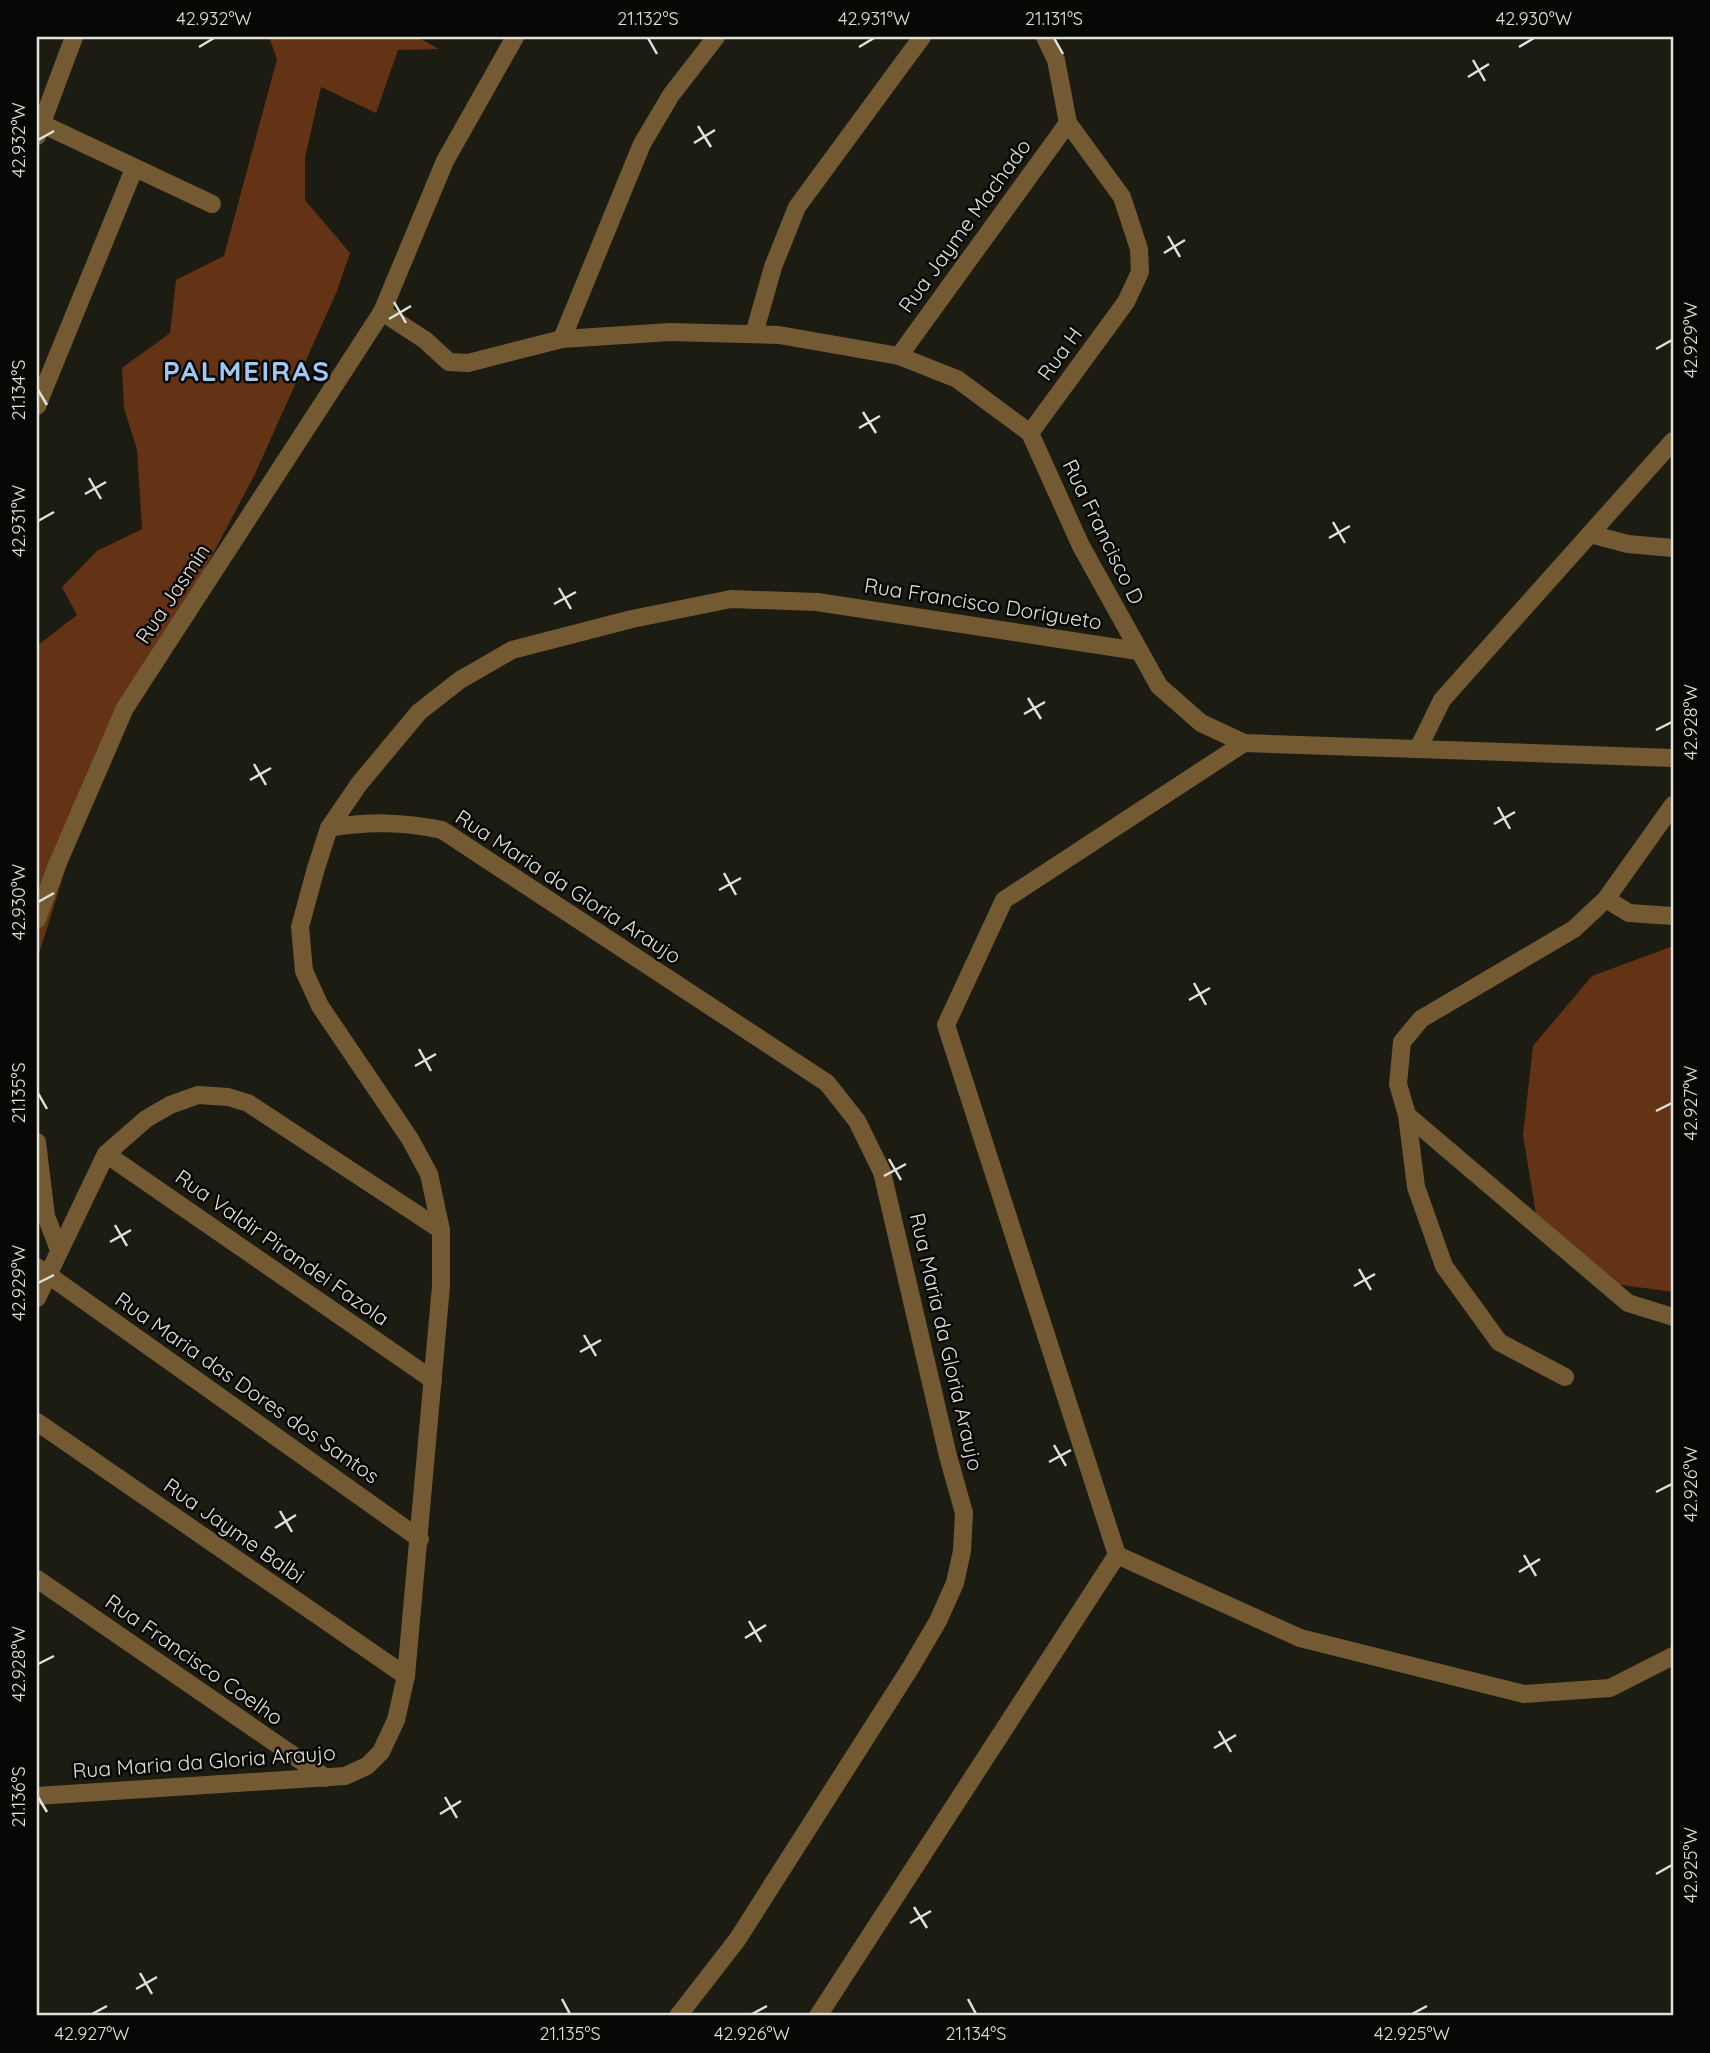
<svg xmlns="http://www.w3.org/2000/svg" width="1710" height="2053" font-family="Quicksand,sans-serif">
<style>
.forest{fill:#643215}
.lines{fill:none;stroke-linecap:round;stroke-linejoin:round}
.minor{stroke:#745a33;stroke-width:18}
.tertiary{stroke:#745a33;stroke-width:18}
.ticks{fill:none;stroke:#e1e1da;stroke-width:2.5}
.labels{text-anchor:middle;stroke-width:5;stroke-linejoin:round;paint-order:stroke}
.street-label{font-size:21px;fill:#e1e1da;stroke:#060604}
.district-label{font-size:28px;font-weight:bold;letter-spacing:2px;fill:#9cc9f6;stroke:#060604}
.neatline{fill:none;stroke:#e1e1da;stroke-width:2.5}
.ticks-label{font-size:18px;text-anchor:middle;fill:#e1e1da}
</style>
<rect width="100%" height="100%" fill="#1c1c12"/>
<!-- forest -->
<g class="forest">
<path d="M 269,37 L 417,37 L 439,49 L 398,50 L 376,113 L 321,87 L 305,158 L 305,200 L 350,253 L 337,291 L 255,474 L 93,781 L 37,960 L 37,646 L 77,615 L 62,587 L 97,551 L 142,529 L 137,450 L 124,408 L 122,368 L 170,333 L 176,280 L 224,256 L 277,59 Z"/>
<path d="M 1673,946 L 1673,1292 L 1594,1281 L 1538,1226 L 1523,1135 L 1533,1046 L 1592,976 Z"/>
</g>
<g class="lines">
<!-- minor -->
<g class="minor">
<path d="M 42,124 L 212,204"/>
<path d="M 382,312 L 425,340 L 449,362 L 468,363 L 562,339 L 670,332 L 779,335 L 899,356 L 957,379 L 1030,433 L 1081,546 L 1159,686 L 1201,723 L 1244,743 L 1673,758"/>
<path d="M 754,334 L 773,267 L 797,207 L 922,37"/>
<path d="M 562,339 L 642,144 L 671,95 L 716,37"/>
<path d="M 899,356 L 1068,123"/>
<path d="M 37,406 L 134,169"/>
<path d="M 1030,433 L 1126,302 L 1140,272 L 1139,249 L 1122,197 L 1068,123 L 1056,60 L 1045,37"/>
<path d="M 1590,534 L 1628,544 L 1673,548"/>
<path d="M 1244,743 L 1004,900 L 946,1025 L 1117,1555 L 1300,1638 L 1524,1694 L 1610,1688 L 1673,1656"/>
<path d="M 1418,749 L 1442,700 L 1673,441"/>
<path d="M 329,828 C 369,821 403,822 442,830 L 827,1083 L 857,1121 L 882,1172 L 948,1456 L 964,1513 L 962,1551 L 955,1583 L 938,1621 L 911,1667 L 737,1940 L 678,2016"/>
<path d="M 1606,899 L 1629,913 L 1673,916"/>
<path d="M 37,919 L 57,865 L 125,708 L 382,312 L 445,161 L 515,37"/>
<path d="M 1407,1115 L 1628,1303 L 1673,1317"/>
<path d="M 37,1142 L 46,1216 L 59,1250"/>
<path d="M 106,1154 L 433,1380"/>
<path d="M 37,1267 L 420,1539"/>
<path d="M 37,1298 L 106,1154 L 146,1119 L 170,1105 L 198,1095 L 228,1097 L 248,1103 L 441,1230"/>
<path d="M 1565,1377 L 1499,1342 L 1444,1266 L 1416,1187 L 1407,1115 L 1398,1084 L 1402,1042 L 1421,1019 L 1574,929 L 1606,899 L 1673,805"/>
<path d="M 37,1422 L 406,1676"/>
<path d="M 37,1579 L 326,1778"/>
<path d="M 37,1796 L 345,1776 L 367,1766 L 381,1752 L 396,1720 L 406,1676 L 441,1286 L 441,1230 L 429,1174 L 410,1139 L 320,1006 L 304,971 L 300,927 L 316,868 L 329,828 L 359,784 L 419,712 L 460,680 L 512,650 L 632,619 L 731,599 L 817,602 L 1138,651"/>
<path d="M 818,2016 L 1117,1555"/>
</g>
<!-- tertiary -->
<path class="tertiary" d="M 37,136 L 74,37"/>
</g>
<!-- ticks -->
<path class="ticks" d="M 648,38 L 657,54M 1054,38 L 1063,54M 199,47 L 214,38M 859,47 L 874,38M 1519,47 L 1534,38M 1473,60 L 1485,81M 1468,77 L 1489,64M 698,126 L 711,147M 38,140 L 54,131M 694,143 L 715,130M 1168,236 L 1180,257M 1164,253 L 1185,240M 394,302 L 406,323M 389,319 L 411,306M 1656,349 L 1672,340M 38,390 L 47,405M 863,412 L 876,433M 859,428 L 880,416M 89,478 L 101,499M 85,494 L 106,482M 38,521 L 54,512M 1333,522 L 1345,543M 1329,538 L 1350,526M 559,588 L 571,609M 554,604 L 576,592M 1028,698 L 1041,719M 1024,714 L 1045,702M 1656,730 L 1672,722M 254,764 L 266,785M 250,780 L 271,768M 1498,807 L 1510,829M 1494,824 L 1515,812M 724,873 L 736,895M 719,890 L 741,878M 38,902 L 54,893M 1194,983 L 1206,1005M 1189,1000 L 1210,988M 419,1049 L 431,1071M 415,1066 L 436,1054M 38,1093 L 47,1109M 1656,1111 L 1672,1103M 889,1159 L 901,1180M 884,1176 L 906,1164M 115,1225 L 127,1246M 110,1242 L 131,1230M 1359,1269 L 1371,1290M 38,1283 L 54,1275M 1354,1286 L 1375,1274M 584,1335 L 596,1356M 580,1352 L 601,1340M 1054,1445 L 1066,1466M 1049,1462 L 1071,1450M 1656,1492 L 1672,1484M 280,1511 L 292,1532M 275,1528 L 296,1515M 1524,1555 L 1536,1576M 1519,1572 L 1540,1559M 749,1621 L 761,1642M 745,1638 L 766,1625M 38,1664 L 54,1656M 1219,1731 L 1231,1752M 1214,1748 L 1236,1735M 38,1797 L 47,1812M 445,1797 L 457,1818M 440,1814 L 461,1801M 1656,1874 L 1672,1865M 914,1907 L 927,1928M 910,1923 L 931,1911M 140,1973 L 152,1994M 136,1989 L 157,1977M 562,1999 L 570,2014M 968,1999 L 976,2014M 92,2014 L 107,2006M 752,2014 L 767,2006M 1412,2014 L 1427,2006"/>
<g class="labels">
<!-- street labels -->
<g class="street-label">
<text transform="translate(965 226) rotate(-54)" y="7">Rua Jayme Machado</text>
<text transform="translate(1060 354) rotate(-54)" y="7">Rua H</text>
<text transform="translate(1103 532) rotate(64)" y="7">Rua Francisco D</text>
<text transform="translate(173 594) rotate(-56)" y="7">Rua Jasmin</text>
<text transform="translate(983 604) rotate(9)" y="7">Rua Francisco Dorigueto</text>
<text transform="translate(568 887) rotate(33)" y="7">Rua Maria da Gloria Araujo</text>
<text transform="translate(282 1248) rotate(35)" y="7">Rua Valdir Pirandei Fazola</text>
<text transform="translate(946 1342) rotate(77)" y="7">Rua Maria da Gloria Araujo</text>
<text transform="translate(247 1388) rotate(35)" y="7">Rua Maria das Dores dos Santos</text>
<text transform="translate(234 1531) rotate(35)" y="7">Rua Jayme Balbi</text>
<text transform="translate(194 1660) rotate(35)" y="7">Rua Francisco Coelho</text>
<text transform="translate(204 1762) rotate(-4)" y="7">Rua Maria da Gloria Araujo</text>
</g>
<!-- district labels -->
<g class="district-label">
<text x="247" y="381">PALMEIRAS</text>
</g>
</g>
<!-- border -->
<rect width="1710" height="2053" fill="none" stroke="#060604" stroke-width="77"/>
<rect x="38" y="38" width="1634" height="1976" class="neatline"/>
<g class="ticks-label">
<text x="214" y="25">42.932°W</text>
<text x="648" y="25">21.132°S</text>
<text x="874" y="25">42.931°W</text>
<text x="1054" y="25">21.131°S</text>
<text x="1534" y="25">42.930°W</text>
<text transform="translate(19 140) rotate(-90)" y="6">42.932°W</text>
<text transform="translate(1691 340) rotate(-90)" y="6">42.929°W</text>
<text transform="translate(19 390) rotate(-90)" y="6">21.134°S</text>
<text transform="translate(19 521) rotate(-90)" y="6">42.931°W</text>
<text transform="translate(1691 722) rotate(-90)" y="6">42.928°W</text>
<text transform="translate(19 902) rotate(-90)" y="6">42.930°W</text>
<text transform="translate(19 1093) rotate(-90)" y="6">21.135°S</text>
<text transform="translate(1691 1103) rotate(-90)" y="6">42.927°W</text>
<text transform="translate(19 1283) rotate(-90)" y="6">42.929°W</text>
<text transform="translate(1691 1484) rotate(-90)" y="6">42.926°W</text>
<text transform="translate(19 1664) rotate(-90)" y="6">42.928°W</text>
<text transform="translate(19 1797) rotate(-90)" y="6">21.136°S</text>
<text transform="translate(1691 1865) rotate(-90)" y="6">42.925°W</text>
<text x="92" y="2040">42.927°W</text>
<text x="570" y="2040">21.135°S</text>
<text x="752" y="2040">42.926°W</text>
<text x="976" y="2040">21.134°S</text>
<text x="1412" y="2040">42.925°W</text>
</g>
</svg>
